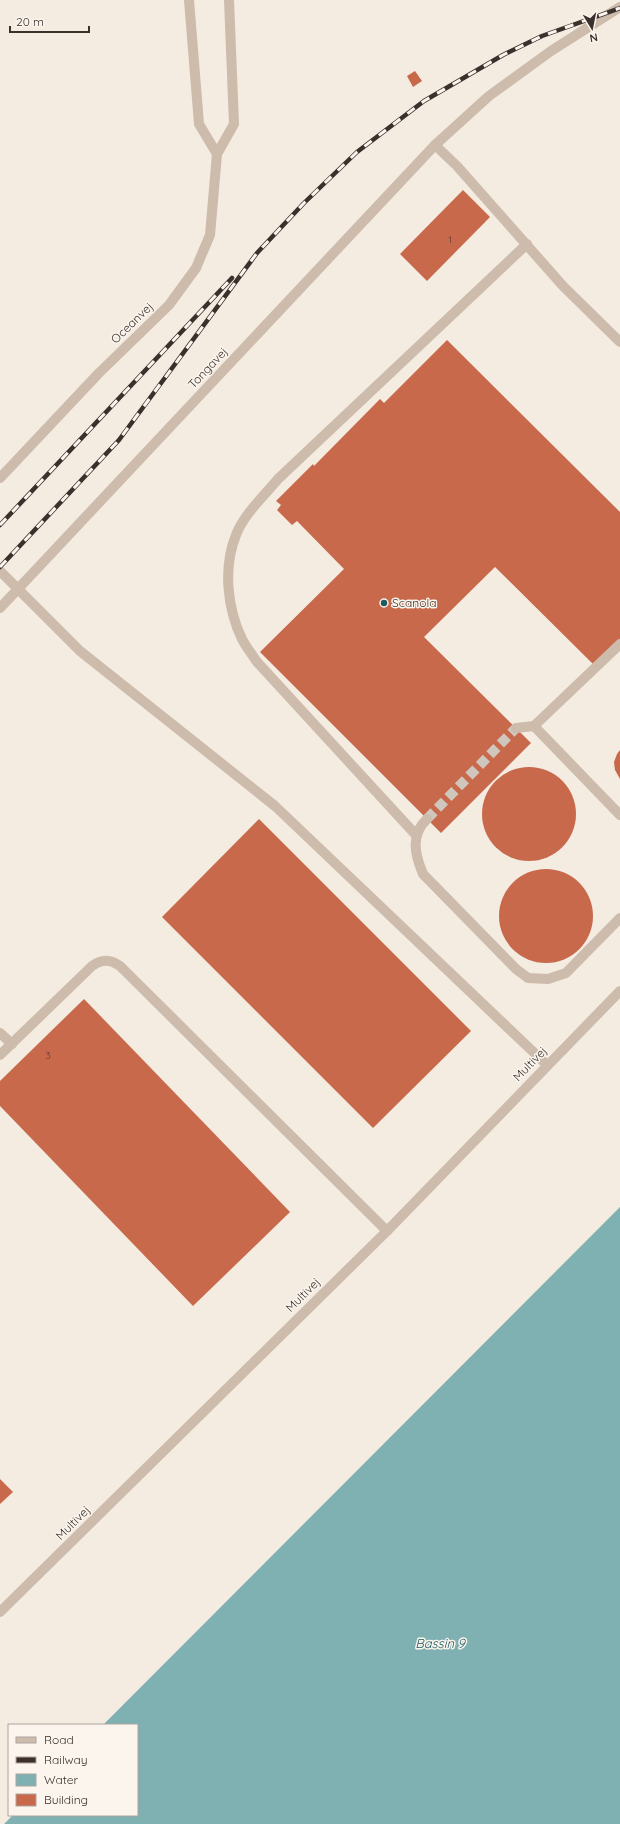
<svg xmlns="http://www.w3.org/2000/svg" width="620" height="1824" font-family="Quicksand,sans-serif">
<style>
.water{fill:#7fb0b2}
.building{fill:#c8694b}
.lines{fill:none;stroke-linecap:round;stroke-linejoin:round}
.minor-tunnel{stroke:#cfc6bd;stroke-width:10;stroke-dasharray:10 5;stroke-linecap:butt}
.minor{stroke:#cdbbac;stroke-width:10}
.rail-casing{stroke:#3b302b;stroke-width:4.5}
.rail{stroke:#fbf5ee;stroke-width:3;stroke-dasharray:9;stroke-linecap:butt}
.poi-dot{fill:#1f5a5e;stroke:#fbf5ee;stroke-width:1.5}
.labels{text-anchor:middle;stroke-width:3;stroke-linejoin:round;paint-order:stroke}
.number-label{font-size:10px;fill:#5e3e33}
.street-label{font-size:12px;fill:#3b302b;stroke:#fbf5ee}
.poi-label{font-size:12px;fill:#3b302b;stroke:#fbf5ee;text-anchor:start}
.water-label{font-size:13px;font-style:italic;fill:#1f5a5e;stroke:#fbf5ee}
</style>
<rect width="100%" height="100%" fill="#f4ebe1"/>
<!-- water -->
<path class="water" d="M 620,1207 L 620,1824 L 4,1824 L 13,1815 L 137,1815 L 137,1725 L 103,1725 Z"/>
<!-- building -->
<g class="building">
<path d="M 415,71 L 422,81 L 413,87 L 407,76 Z"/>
<path d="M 463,190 L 490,217 L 427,281 L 400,254 Z"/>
<path d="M 447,340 L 620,512 L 620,639 L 594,665 L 495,567 L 424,637 L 531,743 L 441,833 L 260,652 L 344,569 L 297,521 L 292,525 L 277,510 L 281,505 L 276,501 L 313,464 L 314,466 L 380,399 L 384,403 Z"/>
<path d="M 620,750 L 620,779 L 615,770 L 614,762 L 617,754 Z"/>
<circle cx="529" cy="814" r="47"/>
<path d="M 259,819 L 471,1031 L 373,1128 L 162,917 Z"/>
<circle cx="546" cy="916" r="47"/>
<path d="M 84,999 L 290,1212 L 193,1306 L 0,1106 L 0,1081 Z"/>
<path d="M 0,1479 L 13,1492 L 0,1504 Z"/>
</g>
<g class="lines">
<!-- minor-tunnel -->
<path class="minor-tunnel" d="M 427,819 L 516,728"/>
<!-- minor -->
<g class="minor">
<path d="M 189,0 L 199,124 L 217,154"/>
<path d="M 435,145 L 457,166 L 563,286 L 620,342"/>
<path d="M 0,478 L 98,374 L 169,305 L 196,268 L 210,235 L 217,154 L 234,124 L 229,0"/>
<path d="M 0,571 L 80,651 L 275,806 L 547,1065"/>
<path d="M 0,608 L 435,145 L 489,96 L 551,51 L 620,7"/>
<path d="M 534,726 L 620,815"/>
<path d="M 516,728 L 534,726 L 620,644"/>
<path d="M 427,819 C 410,835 415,855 423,874 L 516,969 L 528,978 L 548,979 L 566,973 L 620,918"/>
<path d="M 416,835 L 257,662 C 252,654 246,647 242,639 C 227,608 223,567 236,535 C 244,514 264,496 278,479 L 527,244"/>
<path d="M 0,1033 L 12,1044"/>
<path d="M 0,1055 L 92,966 C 102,959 110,959 120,966 L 387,1231"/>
<path d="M 0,1612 L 387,1231 L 620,991"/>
</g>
<defs>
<g id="rail">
<path d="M 0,525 L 232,278"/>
<path d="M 0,567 L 119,440 L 257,253 L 304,203 L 357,152 L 424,101 L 503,55 L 542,36 L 620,8"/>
</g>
</defs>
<!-- rail casing -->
<use href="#rail" class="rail-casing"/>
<!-- rail -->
<use href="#rail" class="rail"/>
</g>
<!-- markers -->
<circle class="poi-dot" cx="384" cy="603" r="4"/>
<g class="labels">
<!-- number labels -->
<g class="number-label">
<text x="450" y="243">1</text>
<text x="48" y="1059">3</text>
</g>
<!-- street labels -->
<g class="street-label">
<text transform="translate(132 323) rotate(-44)" y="4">Oceanvej</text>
<text transform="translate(208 368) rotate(-47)" y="4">Tongavej</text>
<text transform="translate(530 1064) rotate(-46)" y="4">Multivej</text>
<text transform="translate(303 1295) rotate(-45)" y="4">Multivej</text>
<text transform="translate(73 1523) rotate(-45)" y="4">Multivej</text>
</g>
<!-- poi labels -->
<g class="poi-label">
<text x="392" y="607">Scanola</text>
</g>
<!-- water labels -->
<g class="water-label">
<text x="440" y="1648">Bassin 9</text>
</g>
</g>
<!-- legend -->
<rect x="8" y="1724" width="130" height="92" fill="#fbf5ee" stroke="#aea6a0"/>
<rect x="16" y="1737" width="20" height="6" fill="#cdbbac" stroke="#aea6a0"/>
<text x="44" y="1744" font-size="12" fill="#3b302b">Road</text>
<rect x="16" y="1757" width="20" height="6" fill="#3b302b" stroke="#aea6a0"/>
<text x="44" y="1764" font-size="12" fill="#3b302b">Railway</text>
<rect x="16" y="1774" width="20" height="12" fill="#7fb0b2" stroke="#aea6a0"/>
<text x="44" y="1784" font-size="12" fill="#3b302b">Water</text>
<rect x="16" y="1794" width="20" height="12" fill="#c8694b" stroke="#aea6a0"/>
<text x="44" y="1804" font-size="12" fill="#3b302b">Building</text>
<!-- north arrow -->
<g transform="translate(592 28) rotate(170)" stroke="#fbf5ee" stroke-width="3" paint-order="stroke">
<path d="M0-3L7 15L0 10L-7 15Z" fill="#3b302b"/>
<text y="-6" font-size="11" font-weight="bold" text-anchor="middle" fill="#3b302b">N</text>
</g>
<!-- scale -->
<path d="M10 26v6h79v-6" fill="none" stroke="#3b302b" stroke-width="2"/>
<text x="16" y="26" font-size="12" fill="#3b302b" stroke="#fbf5ee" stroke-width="3" paint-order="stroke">20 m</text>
</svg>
